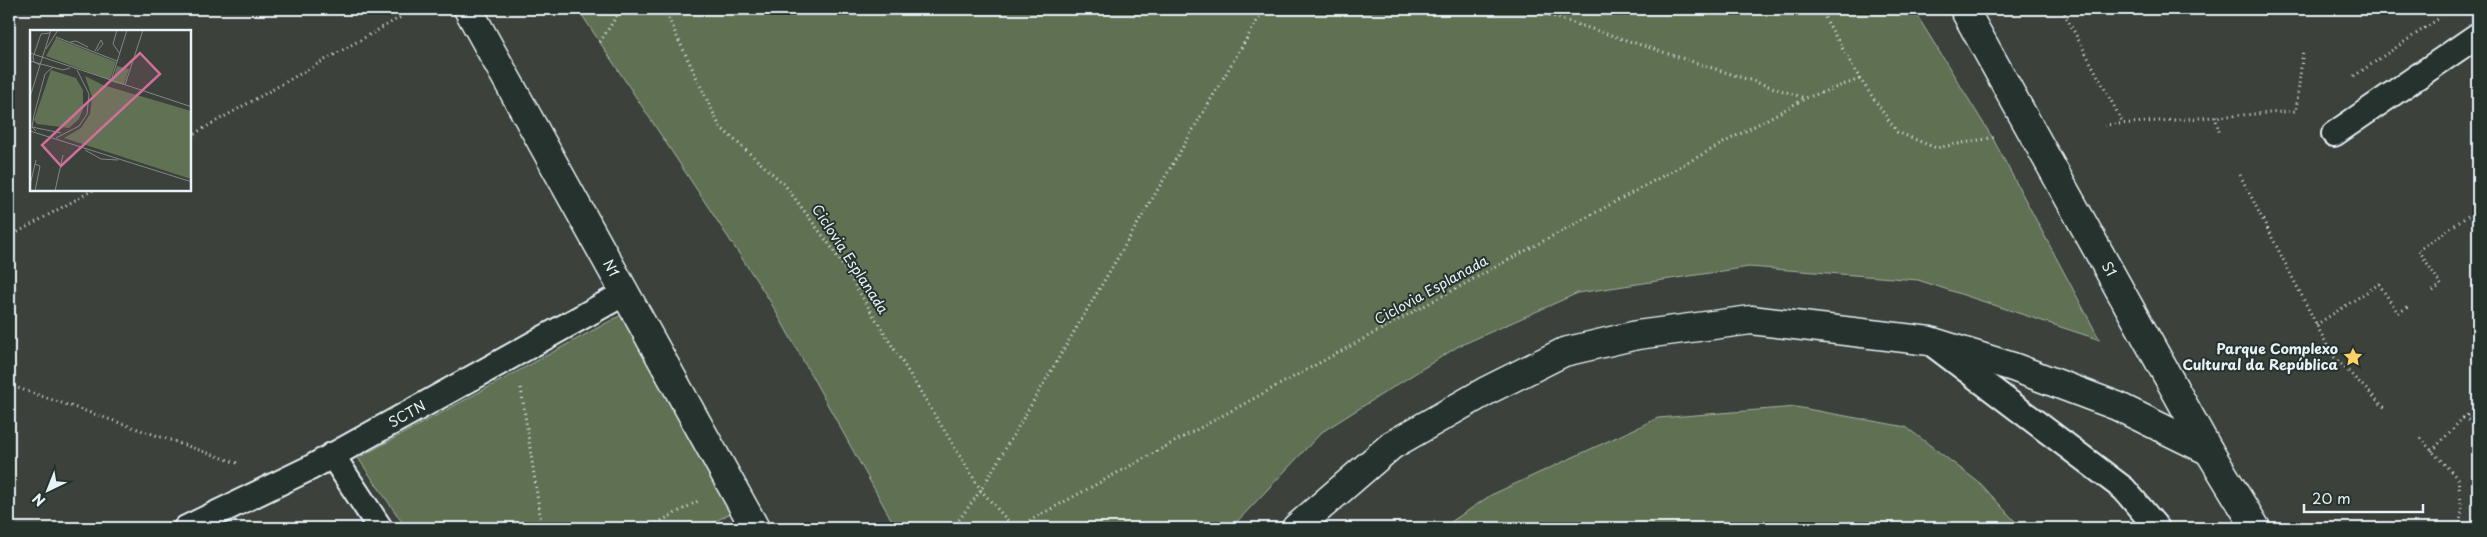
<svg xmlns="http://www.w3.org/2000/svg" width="2487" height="537" font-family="'Playpen Sans',sans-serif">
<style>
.green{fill:#617153;stroke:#a4b1a6}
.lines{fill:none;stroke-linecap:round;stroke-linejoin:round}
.service-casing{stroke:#e8f1f8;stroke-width:28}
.trunk-casing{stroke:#e8f1f8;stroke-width:31}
.path{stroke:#e8f1f8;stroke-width:3;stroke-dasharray:1 4;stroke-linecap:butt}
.service{stroke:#26332d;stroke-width:24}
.trunk{stroke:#26332d;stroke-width:28}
.labels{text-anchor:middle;stroke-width:4;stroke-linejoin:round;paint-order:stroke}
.street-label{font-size:14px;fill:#e8f1f8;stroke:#26332d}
.poi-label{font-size:14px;font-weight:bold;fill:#e8f1f8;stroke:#26332d;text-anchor:end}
.inset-road{fill:none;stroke:#818787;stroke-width:1}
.view{fill:#d16f9a;fill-opacity:0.15;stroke:#d16f9a;stroke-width:2.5}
.inset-edge{fill:none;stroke:#e8f1f8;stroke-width:2.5}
</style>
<rect width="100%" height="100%" fill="#3c413b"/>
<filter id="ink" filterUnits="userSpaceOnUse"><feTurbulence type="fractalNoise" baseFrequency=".02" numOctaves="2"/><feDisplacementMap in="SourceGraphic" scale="10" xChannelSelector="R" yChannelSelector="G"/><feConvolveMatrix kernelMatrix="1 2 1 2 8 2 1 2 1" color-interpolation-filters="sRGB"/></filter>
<g filter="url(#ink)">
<!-- green -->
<g class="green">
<path d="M 578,9 L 1913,9 L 1992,137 L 2100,340 L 1918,280 L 1749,267 L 1578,293 L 1457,347 L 1322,432 L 1231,528 L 896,528 L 770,301 Z"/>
<path d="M 623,314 L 750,502 L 704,528 L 406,528 L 358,458 Z"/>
<path d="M 1796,407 L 1906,427 L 1981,484 L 2021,528 L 1442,528 L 1491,495 L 1658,418 Z"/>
</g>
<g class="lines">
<defs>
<g id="service">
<path d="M 2334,134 L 2478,35"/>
<path d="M 1935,346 L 2124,489 L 2157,528"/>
<path d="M 332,455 L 380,528"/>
<path d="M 186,528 L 310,468 L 625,293"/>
</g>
<g id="trunk">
<path d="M 468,9 L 755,528"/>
<path d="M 1964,9 L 2209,451 L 2256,528"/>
<path d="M 1296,528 L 1392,445 L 1488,390 L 1564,352 L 1637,335 L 1751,320 L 1930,341 L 2013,367 L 2117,406 L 2209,451"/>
</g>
</defs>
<!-- service casing -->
<use href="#service" class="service-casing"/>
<!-- trunk casing -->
<use href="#trunk" class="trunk-casing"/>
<!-- path -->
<g class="path">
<path d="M 664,9 L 720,127 L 784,184 L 832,248 L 981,490 L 1014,528"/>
<path d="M 1530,9 L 1805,98"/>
<path d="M 1820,9 L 1860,79 L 1897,132 L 1936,148 L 1996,137"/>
<path d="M 2062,9 L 2123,123"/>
<path d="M 600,42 L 621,9"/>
<path d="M 2354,76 L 2441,17"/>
<path d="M 2215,116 L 2220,135"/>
<path d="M 2104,125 L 2296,111 L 2303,50"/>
<path d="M 190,136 L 401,17"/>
<path d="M 2240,175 L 2332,355 L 2387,410"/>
<path d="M 9,237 L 93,190"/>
<path d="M 2433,291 L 2441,285 L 2419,250 L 2478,209"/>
<path d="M 2316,325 L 2379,284 L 2398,313 L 2408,307"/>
<path d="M 9,385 L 240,464"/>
<path d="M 521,388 L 542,528"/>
<path d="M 2463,418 L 2478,424"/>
<path d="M 2420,438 L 2458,479 L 2462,510 L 2459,528"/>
<path d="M 2432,451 L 2463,418 L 2478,408"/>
<path d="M 648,528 L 700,500"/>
<path d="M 953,528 L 981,490 L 1264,9"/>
<path d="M 1016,528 L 1806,98 L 1860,79"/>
</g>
<!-- service -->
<use href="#service" class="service"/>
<!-- trunk -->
<use href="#trunk" class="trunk"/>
</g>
</g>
<!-- icons -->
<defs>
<symbol id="sight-bare" viewBox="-9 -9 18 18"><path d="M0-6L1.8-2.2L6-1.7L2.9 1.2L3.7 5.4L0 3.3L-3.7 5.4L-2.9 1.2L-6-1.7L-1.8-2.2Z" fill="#ffd166" stroke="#26332d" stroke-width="2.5" paint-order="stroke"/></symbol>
</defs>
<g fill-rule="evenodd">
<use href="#sight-bare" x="2339" y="343" width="28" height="28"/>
</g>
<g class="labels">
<!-- street labels -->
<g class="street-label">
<text transform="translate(850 259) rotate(57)" y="5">Ciclovia Esplanada</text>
<text transform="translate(611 268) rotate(61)" y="5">N1</text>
<text transform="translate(2109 269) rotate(61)" y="5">S1</text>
<text transform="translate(1431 290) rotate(-29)" y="5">Ciclovia Esplanada</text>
<text transform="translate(407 414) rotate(-29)" y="5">SCTN</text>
</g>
<!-- poi labels -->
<g class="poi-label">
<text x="2338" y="354">Parque Complexo<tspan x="2338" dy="16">Cultural da República</tspan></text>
</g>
</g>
<!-- overview -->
<g transform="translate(30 30)">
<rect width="161" height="161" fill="#3c413b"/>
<path d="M 26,8 L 86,32 L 80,50 L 16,26 ZM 87,36 L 99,39 L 94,55 L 82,52 ZM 21,40 L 46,48 L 53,60 L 53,79 L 49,89 L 39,98 L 7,94 L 4,90 ZM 55,46 L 73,55 L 161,81 L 161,149 L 34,108 L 51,98 L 60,84 L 62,67 Z" fill="#617153"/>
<path class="inset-road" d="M 87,0 L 83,14 L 90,24M 26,7 L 87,31M 40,12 L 46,11 L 58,17M 16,19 L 28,0M 65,21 L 71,10 L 73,14 L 67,21M 0,23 L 162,77M 0,31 L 33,40 L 40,38M 10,35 L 4,32 L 3,27 L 11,4 L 20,3M 81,51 L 97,0M 95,55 L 113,0M 0,67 L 21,0M 2,97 L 31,103M 0,101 L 162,152M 6,101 L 2,97 L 4,85 L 15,44 L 23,37M 26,108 L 49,96 L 57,84 L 59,64 L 47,40M 55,120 L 71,129 L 88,130M 0,155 L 6,130M 5,161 L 10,136 L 5,134M 25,161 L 33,125"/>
<path class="view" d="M 110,23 L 130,44 L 31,136 L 12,115 Z"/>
<rect width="161" height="161" class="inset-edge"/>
</g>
<!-- margin -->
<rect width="2487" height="537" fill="none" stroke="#26332d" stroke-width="30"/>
<rect x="15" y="15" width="2457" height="507" fill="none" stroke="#e8f1f8" stroke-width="2" filter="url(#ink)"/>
<!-- north arrow -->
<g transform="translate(48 490) rotate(223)" stroke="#26332d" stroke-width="4" paint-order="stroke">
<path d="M0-4L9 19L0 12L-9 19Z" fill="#e8f1f8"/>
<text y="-8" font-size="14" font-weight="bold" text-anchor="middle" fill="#e8f1f8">N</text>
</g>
<!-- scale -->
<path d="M2304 504v8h119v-8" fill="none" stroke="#e8f1f8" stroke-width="2.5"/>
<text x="2312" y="504" font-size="15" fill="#e8f1f8" stroke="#26332d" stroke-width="4" paint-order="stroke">20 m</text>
</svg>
